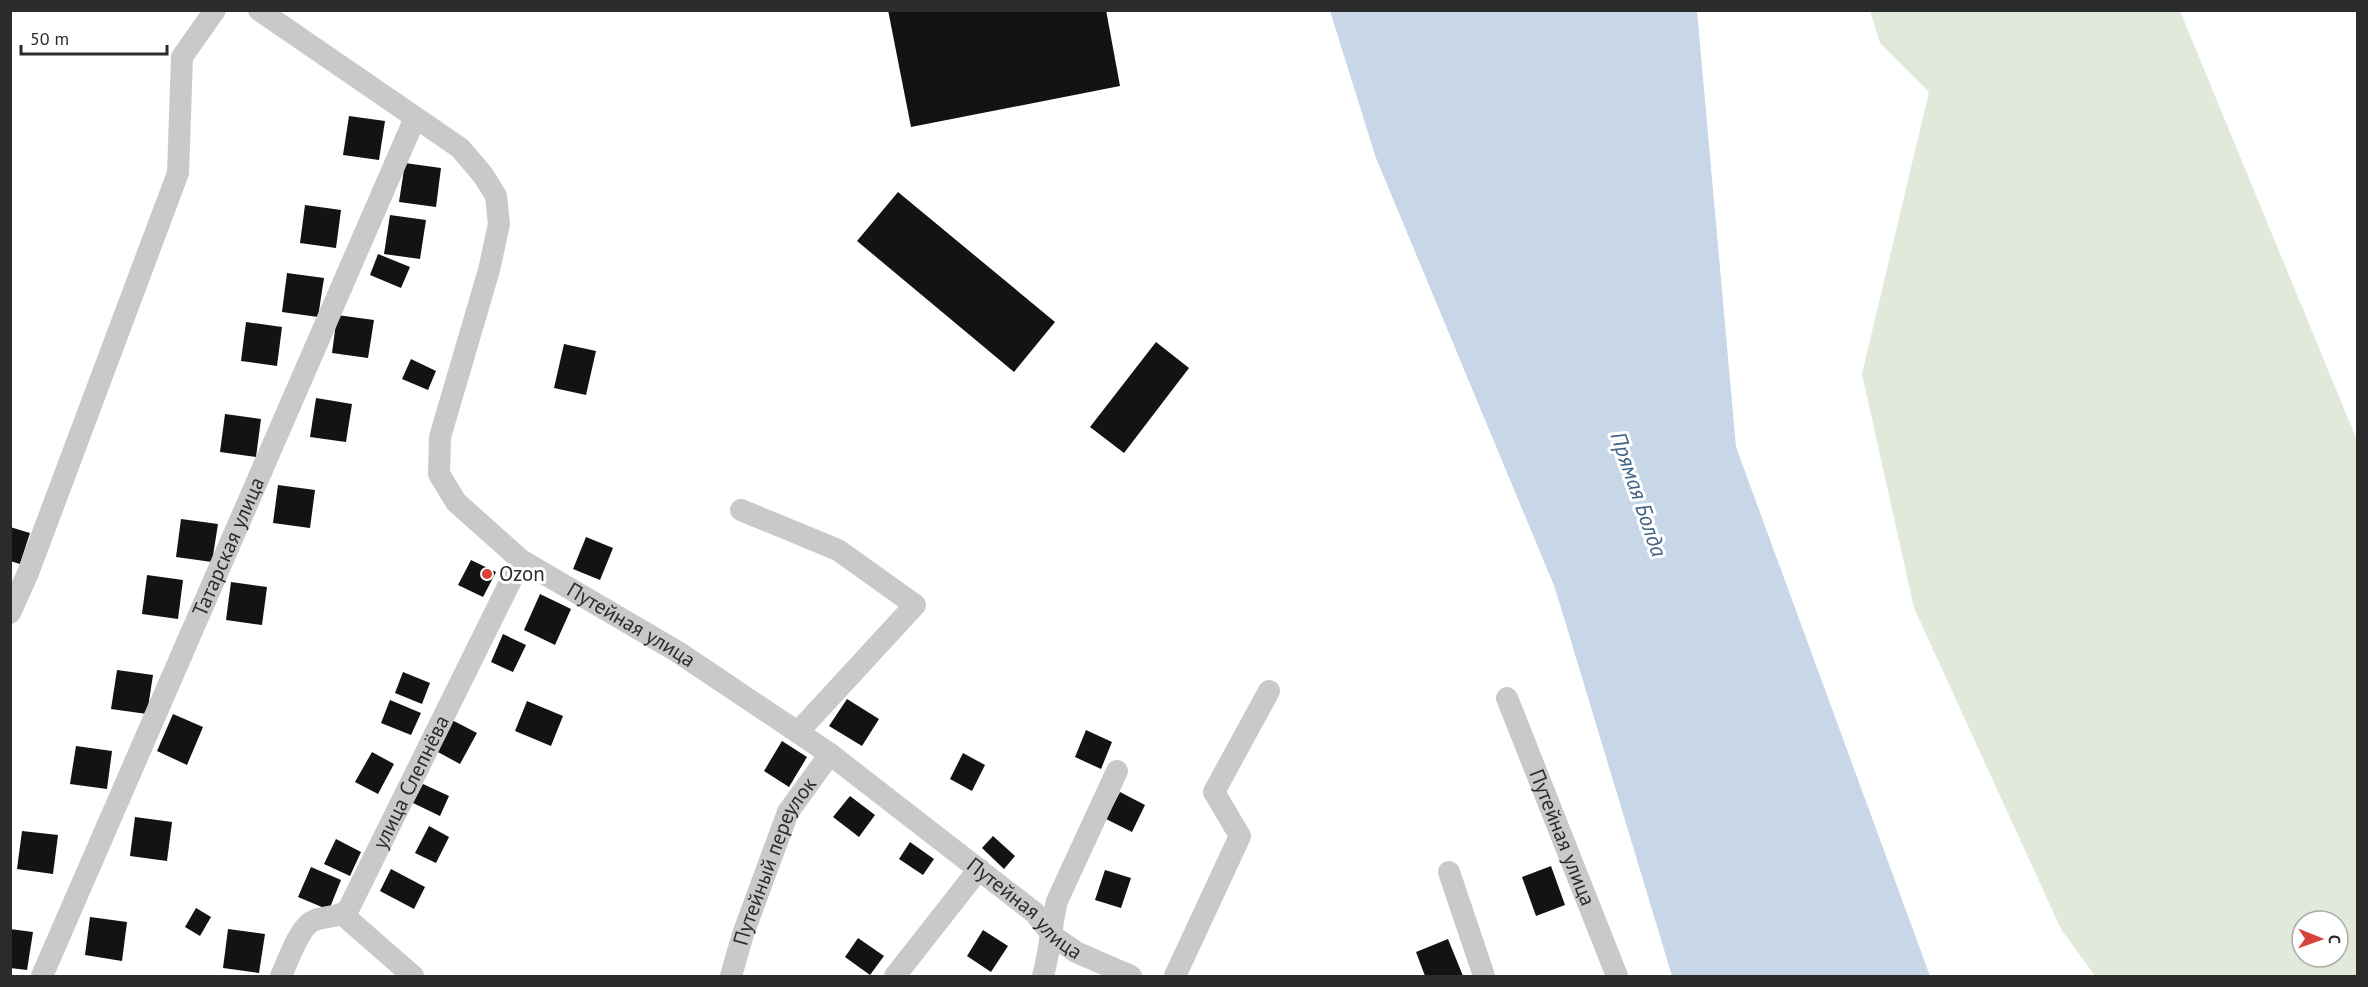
<svg xmlns="http://www.w3.org/2000/svg" width="2368" height="987" font-family="'PT Sans',sans-serif">
<style>
.green{fill:#e0e9da;fill-rule:evenodd}
.water{fill:#c8d7e7}
.building{fill:#131313}
.lines{fill:none;stroke-linecap:round;stroke-linejoin:round}
.street{stroke:#c9c9c9;stroke-width:22}
.poi-dot{fill:#d6433b;stroke:#fff;stroke-width:2}
.labels{text-anchor:middle;stroke-width:6;stroke-linejoin:round;paint-order:stroke}
.street-label{font-size:21px;fill:#2c2c2c;stroke:#fff}
.poi-label{font-size:21px;fill:#2c2c2c;stroke:#fff;text-anchor:start}
.water-label{font-size:22px;font-style:italic;fill:#416387;stroke:#fff}
</style>
<rect width="100%" height="100%" fill="#fff"/>
<!-- green -->
<path class="green" d="M 1870,11 L 2180,11 L 2357,440 L 2357,976 L 2095,976 L 2061,929 L 1914,608 L 1862,374 L 1929,92 L 1880,43 ZM 2302,921 L 2338,921 L 2338,957 L 2302,957 Z"/>
<!-- water -->
<path class="water" d="M 1330,11 L 1697,11 L 1736,447 L 1930,976 L 1672,976 L 1555,588 L 1376,158 Z"/>
<!-- building -->
<g class="building">
<path d="M 888,10 L 1106,10 L 1120,86 L 911,127 Z"/>
<path d="M 349,116 L 385,121 L 379,160 L 343,155 Z"/>
<path d="M 405,163 L 441,168 L 436,207 L 399,202 Z"/>
<path d="M 898,192 L 1055,322 L 1014,372 L 857,241 Z"/>
<path d="M 305,205 L 341,210 L 336,248 L 300,243 Z"/>
<path d="M 390,215 L 426,220 L 420,259 L 384,254 Z"/>
<path d="M 378,254 L 410,267 L 401,288 L 370,275 Z"/>
<path d="M 287,273 L 324,278 L 318,317 L 282,312 Z"/>
<path d="M 337,315 L 374,320 L 368,358 L 332,353 Z"/>
<path d="M 246,322 L 282,327 L 277,366 L 241,361 Z"/>
<path d="M 1156,342 L 1189,368 L 1124,453 L 1090,427 Z"/>
<path d="M 564,344 L 596,351 L 586,395 L 554,388 Z"/>
<path d="M 411,359 L 436,371 L 428,390 L 402,379 Z"/>
<path d="M 316,398 L 352,404 L 346,442 L 310,437 Z"/>
<path d="M 225,414 L 261,419 L 256,457 L 220,452 Z"/>
<path d="M 278,485 L 315,490 L 310,528 L 273,523 Z"/>
<path d="M 181,519 L 218,524 L 212,562 L 176,557 Z"/>
<path d="M 10,527 L 30,533 L 20,564 L 10,561 Z"/>
<path d="M 586,537 L 613,548 L 600,580 L 573,569 Z"/>
<path d="M 471,560 L 496,572 L 483,597 L 458,585 Z"/>
<path d="M 147,575 L 183,580 L 178,619 L 142,614 Z"/>
<path d="M 231,582 L 267,587 L 262,625 L 226,620 Z"/>
<path d="M 540,594 L 571,609 L 555,645 L 524,630 Z"/>
<path d="M 503,634 L 526,645 L 513,672 L 491,662 Z"/>
<path d="M 117,670 L 153,675 L 147,714 L 111,709 Z"/>
<path d="M 403,672 L 430,683 L 422,704 L 395,693 Z"/>
<path d="M 847,699 L 879,719 L 862,746 L 829,726 Z"/>
<path d="M 390,700 L 421,713 L 411,735 L 381,723 Z"/>
<path d="M 527,701 L 563,716 L 551,746 L 515,731 Z"/>
<path d="M 173,714 L 203,727 L 187,765 L 157,751 Z"/>
<path d="M 452,720 L 477,733 L 460,764 L 436,751 Z"/>
<path d="M 1086,730 L 1112,742 L 1101,769 L 1075,757 Z"/>
<path d="M 782,741 L 807,757 L 789,787 L 764,771 Z"/>
<path d="M 76,746 L 112,751 L 107,789 L 70,784 Z"/>
<path d="M 372,752 L 394,764 L 378,794 L 355,782 Z"/>
<path d="M 963,753 L 985,765 L 972,791 L 950,779 Z"/>
<path d="M 423,784 L 449,796 L 440,816 L 413,803 Z"/>
<path d="M 1120,792 L 1145,805 L 1132,832 L 1106,819 Z"/>
<path d="M 850,796 L 875,815 L 859,837 L 833,817 Z"/>
<path d="M 135,817 L 172,822 L 167,861 L 130,856 Z"/>
<path d="M 429,826 L 449,837 L 436,863 L 415,853 Z"/>
<path d="M 22,831 L 58,835 L 53,874 L 17,869 Z"/>
<path d="M 993,836 L 1015,856 L 1004,869 L 982,848 Z"/>
<path d="M 336,839 L 361,852 L 350,876 L 324,864 Z"/>
<path d="M 910,842 L 934,859 L 923,875 L 899,859 Z"/>
<path d="M 1551,866 L 1565,905 L 1536,916 L 1522,877 Z"/>
<path d="M 311,867 L 341,880 L 329,910 L 298,897 Z"/>
<path d="M 391,869 L 425,887 L 414,909 L 380,891 Z"/>
<path d="M 1105,870 L 1131,878 L 1121,908 L 1095,900 Z"/>
<path d="M 196,908 L 211,917 L 200,936 L 185,927 Z"/>
<path d="M 90,917 L 127,922 L 122,961 L 85,955 Z"/>
<path d="M 10,929 L 33,932 L 27,970 L 10,968 Z"/>
<path d="M 228,929 L 265,934 L 259,973 L 223,968 Z"/>
<path d="M 983,930 L 1008,946 L 991,972 L 967,956 Z"/>
<path d="M 858,938 L 884,956 L 870,975 L 845,957 Z"/>
<path d="M 1448,939 L 1463,976 L 1425,976 L 1416,952 Z"/>
</g>
<g class="lines">
<!-- street -->
<g class="street">
<path id="s1" d="M 259,10 L 460,148 L 483,175 L 496,196 L 499,224 L 489,270 L 440,437 L 439,474 L 456,502 L 521,560 L 678,652 L 830,754 L 1035,913 L 1053,936 L 1076,952 L 1131,976"/>
<path d="M 741,510 L 838,550 L 915,605 L 798,732"/>
<path d="M 10,613 L 28,573 L 178,173 L 182,57 L 215,10"/>
<path id="s2" d="M 1507,698 L 1617,976"/>
<path d="M 1449,872 L 1484,976"/>
<path d="M 342,914 L 413,976"/>
<path id="s3" d="M 42,976 L 415,118"/>
<path id="s4" d="M 281,976 C 287,963 300,926 313,921 C 327,915 335,919 348,910 L 521,560"/>
<path id="s5" d="M 731,976 L 743,934 L 788,812 L 830,754"/>
<path d="M 895,976 L 979,869"/>
<path d="M 1043,976 C 1050,951 1051,926 1057,901 L 1117,771"/>
<path d="M 1175,976 L 1240,836 L 1214,792 L 1269,691"/>
</g>
</g>
<!-- markers -->
<circle class="poi-dot" cx="487" cy="574" r="6"/>
<g class="labels">
<!-- street labels -->
<g class="street-label">
<text dy="7" stroke="none"><textPath href="#s3" startOffset="468">Татарская улица</textPath></text>
<text dy="7" stroke="none"><textPath href="#s1" startOffset="838">Путейная улица</textPath></text>
<text dy="7" stroke="none"><textPath href="#s4" startOffset="244">улица Слепнёва</textPath></text>
<text dy="7" stroke="none"><textPath href="#s2" startOffset="150">Путейная улица</textPath></text>
<text dy="7" stroke="none"><textPath href="#s5" startOffset="123">Путейный переулок</textPath></text>
<text dy="7" stroke="none"><textPath href="#s1" startOffset="1324">Путейная улица</textPath></text>
</g>
<!-- poi labels -->
<g class="poi-label">
<text x="499" y="581">Ozon</text>
</g>
<!-- water labels -->
<g class="water-label">
<text transform="translate(1639 494) rotate(71)" y="8">Прямая Болда</text>
</g>
</g>
<!-- border -->
<rect width="2368" height="987" fill="none" stroke="#2c2c2c" stroke-width="24"/>
<!-- north arrow -->
<g transform="translate(2320 939) rotate(91)"><circle r="28" fill="#ffffff" stroke="#ababab" stroke-width="1.5"/>
<path d="M0-4.5L10 22L0 15L-10 22Z" fill="#d6433b"/>
<text y="-9" font-size="16" font-weight="bold" text-anchor="middle" fill="#2c2c2c">С</text>
</g>
<!-- scale -->
<path d="M21 45v9h146v-9" fill="none" stroke="#2c2c2c" stroke-width="3"/>
<text x="30" y="45" font-size="18" fill="#2c2c2c" stroke="#ffffff" stroke-width="4.5" paint-order="stroke">50 m</text>
</svg>
